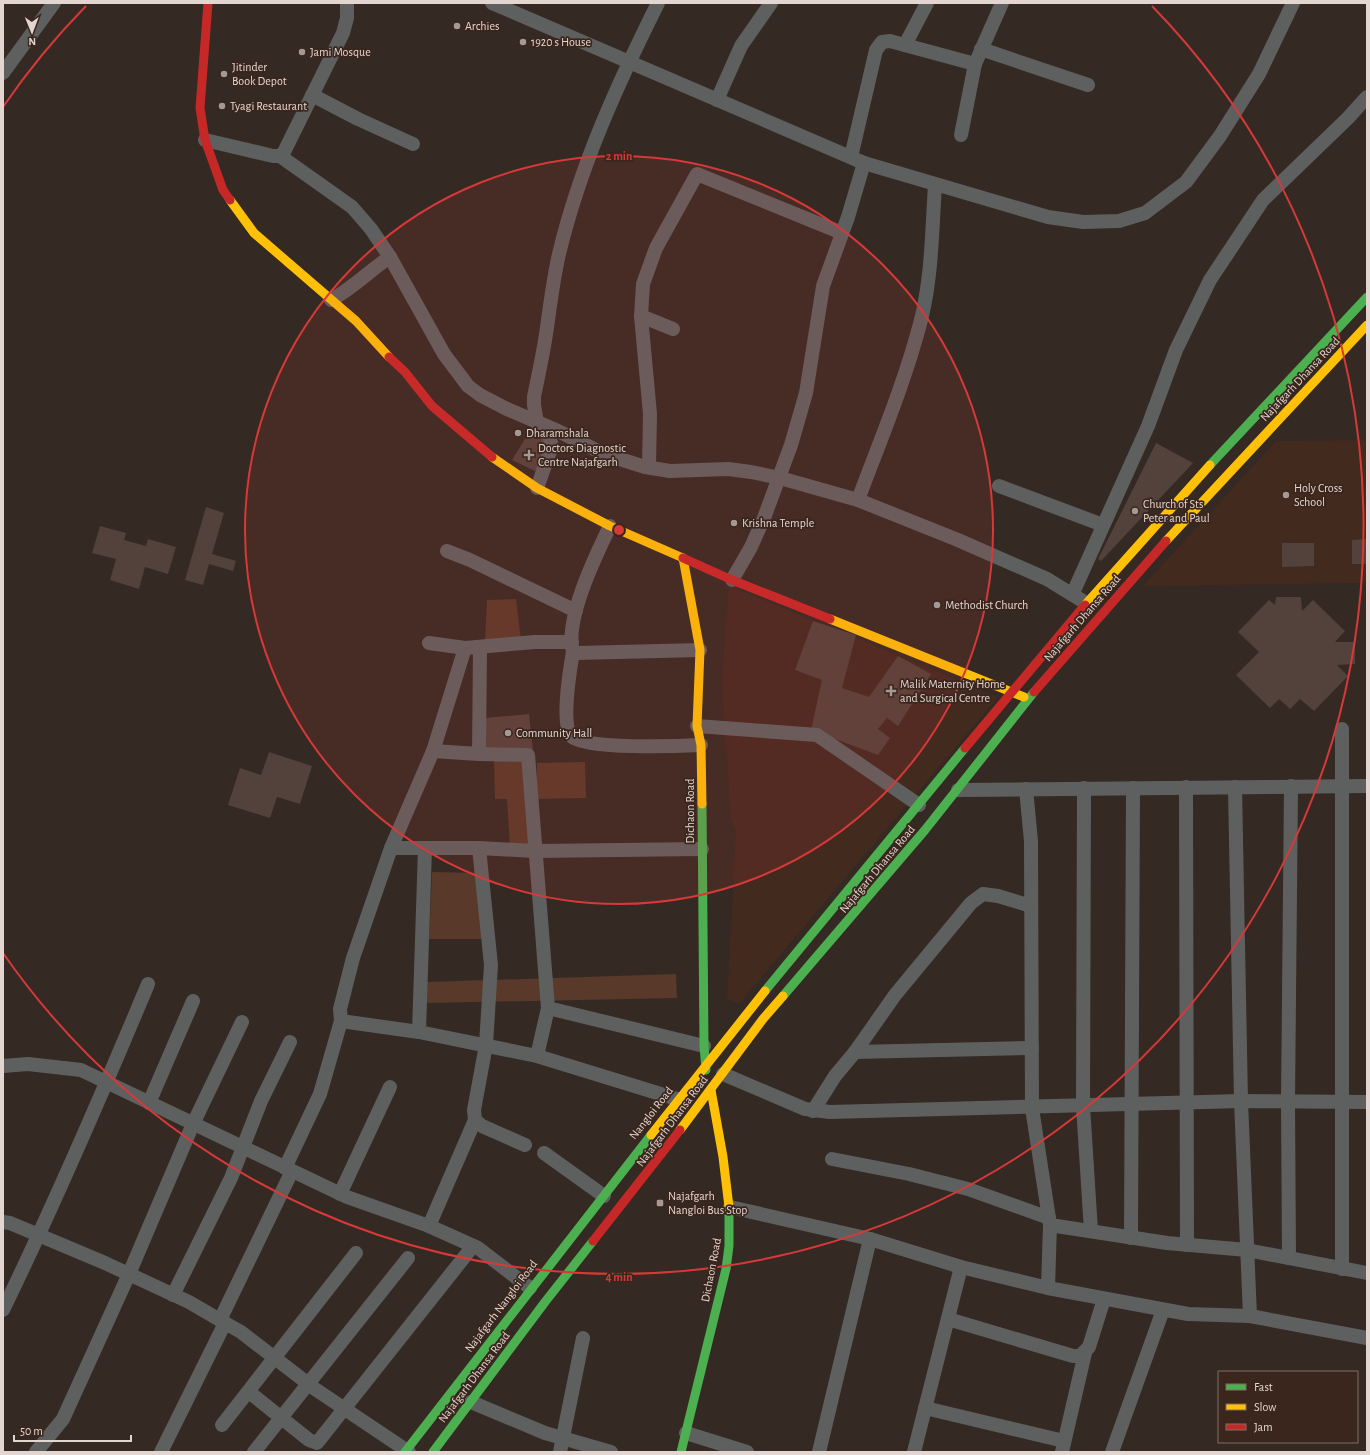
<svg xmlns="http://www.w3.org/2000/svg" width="1370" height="1455" font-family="'Alegreya Sans',sans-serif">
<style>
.built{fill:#422a1f}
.green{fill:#58392a}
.building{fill:#52423b}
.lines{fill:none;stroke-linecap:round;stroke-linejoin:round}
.street{stroke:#5e6060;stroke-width:14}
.fast{stroke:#4caf50;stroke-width:9}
.slow{stroke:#ffc107;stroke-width:9}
.jam{stroke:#c62828;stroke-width:9}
.ring{fill:none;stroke:#d73939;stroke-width:2}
.poi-dot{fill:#a69993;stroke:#3a261d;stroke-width:1.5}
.labels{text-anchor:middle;stroke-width:3.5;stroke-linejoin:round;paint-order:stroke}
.poi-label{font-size:12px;fill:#e3d5cf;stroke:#3a261d;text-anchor:start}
.street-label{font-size:12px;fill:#e3d5cf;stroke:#3a261d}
.centre{fill:#d73939;stroke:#3a261d;stroke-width:2}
.ring-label{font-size:12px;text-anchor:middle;font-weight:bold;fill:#d73939;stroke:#3a261d;stroke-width:3.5;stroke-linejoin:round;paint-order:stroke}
</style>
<rect width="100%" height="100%" fill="#342923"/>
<!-- built -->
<g class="built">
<path d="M 1367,440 L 1367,583 L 1143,586 L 1276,441 Z"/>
<path d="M 729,586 L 998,697 L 739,1004 L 727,999 L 736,831 L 731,819 L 722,680 Z"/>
</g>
<!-- green -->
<g class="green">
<path d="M 516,599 L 521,640 L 485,642 L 487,600 Z"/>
<path d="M 494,759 L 522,761 L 530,847 L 510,848 L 507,799 L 495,799 Z"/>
<path d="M 585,762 L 586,798 L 537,799 L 537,763 Z"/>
<path d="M 432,872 L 482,873 L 486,939 L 429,939 Z"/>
<path d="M 676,974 L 677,998 L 427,1003 L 427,982 Z"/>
</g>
<!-- building -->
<g class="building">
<path d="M 533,426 L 550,441 L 539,473 L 512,460 Z"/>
<path d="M 1156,443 L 1193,463 L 1101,561 L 1098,559 Z"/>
<path d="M 206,507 L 224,513 L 212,554 L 236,561 L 233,571 L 209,564 L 203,585 L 185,580 Z"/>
<path d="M 100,526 L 126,533 L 124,540 L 146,546 L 148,539 L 176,547 L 168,574 L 145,567 L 139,589 L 110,580 L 116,559 L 92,553 Z"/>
<path d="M 1367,539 L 1367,564 L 1352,564 L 1352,540 Z"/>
<path d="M 1282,543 L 1314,543 L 1314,566 L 1282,567 Z"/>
<path d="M 1276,597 L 1301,597 L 1302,611 L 1313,600 L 1345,631 L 1335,642 L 1355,642 L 1355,664 L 1337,665 L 1348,676 L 1314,711 L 1300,699 L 1290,709 L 1279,699 L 1270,708 L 1236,675 L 1259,652 L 1238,632 L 1269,600 L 1275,605 Z"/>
<path d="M 813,621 L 856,635 L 842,688 L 869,697 L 898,656 L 931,674 L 898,726 L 887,718 L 878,729 L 890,738 L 878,755 L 811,730 L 822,680 L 795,670 Z"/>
<path d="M 529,714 L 533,751 L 484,748 L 485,718 Z"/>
<path d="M 269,752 L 312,766 L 300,804 L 277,797 L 270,818 L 228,805 L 240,768 L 261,775 Z"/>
</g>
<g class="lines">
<!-- street -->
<g class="street">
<path d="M 492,3 L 864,163 L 1048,217 L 1083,222 L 1119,221 L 1145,213 L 1186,182 L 1220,136 L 1259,74 L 1293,3"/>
<path d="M 905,45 L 927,3"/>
<path d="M 981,49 L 1088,85"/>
<path d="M 3,73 L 54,3"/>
<path d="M 312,95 L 358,119 L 413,144"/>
<path d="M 717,100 L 741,46 L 771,3"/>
<path d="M 961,135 L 975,64"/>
<path d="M 205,140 L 273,156 L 280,156 L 284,152 L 343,33 L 347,18 L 347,3"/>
<path d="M 280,156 L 352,207 L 371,229 L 390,257 L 444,354 L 468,386 L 480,395 L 507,409 L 558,431 L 604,454 L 645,467 L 670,471 L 728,469 L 751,472 L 780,478 L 858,500 L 958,540 L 1047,579 L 1086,603"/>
<path d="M 851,157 L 876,50 L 882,42 L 890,41 L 975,64 L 1002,3"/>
<path d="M 331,300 C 353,288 369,271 390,257"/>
<path d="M 641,316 L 650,414 L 649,467"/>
<path d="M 673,329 L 641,316 L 643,284 L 656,248 L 697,174 L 842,233"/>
<path d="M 999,486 L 1103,525"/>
<path d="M 537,488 L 552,446 L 549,436 L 537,423 L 534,405 L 534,397 C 538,376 543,355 546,334 C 550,307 553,280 559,254 C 580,166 618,83 658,3"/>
<path d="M 858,500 C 880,441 905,382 921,320 C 932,276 932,230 935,185"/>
<path d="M 610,526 C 596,555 564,620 573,652 L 577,653 L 700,650"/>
<path d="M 447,551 L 470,560 L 576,611"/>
<path d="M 732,580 L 751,547 L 764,518 L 791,445 L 806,393 L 823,286 L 848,217 L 864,163"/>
<path d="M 1073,593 L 1148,426 L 1176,350 L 1210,280 L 1263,200 L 1348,118 L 1367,97"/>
<path d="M 429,643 L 465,648 L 535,642 L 572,642"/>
<path d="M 465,648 L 433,751 L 391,848 L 353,958 L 340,1009 L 341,1021 L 419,1032 L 537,1056 L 677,1099"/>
<path d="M 573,652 C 570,669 561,723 571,736 C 582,750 681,746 701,745"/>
<path d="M 697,726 L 817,735 L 919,805"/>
<path d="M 1342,729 L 1342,1269"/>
<path d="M 433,751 L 479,754 L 480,647"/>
<path d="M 479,754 L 528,755 L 548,1008 L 537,1056"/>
<path d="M 1186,787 L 1187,1245"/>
<path d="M 1235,787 L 1241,1101 L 1250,1316"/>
<path d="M 1084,788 L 1083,1106 L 1091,1231"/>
<path d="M 1026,789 L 1031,841 L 1032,1108 L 1050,1225 L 1048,1288"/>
<path d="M 958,790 L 1367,786"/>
<path d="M 391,848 L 479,848 L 535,851 L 702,849"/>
<path d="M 479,848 L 491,965 L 486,1045 L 474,1110 L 475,1120 L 482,1126 L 525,1145"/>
<path d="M 548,1008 L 704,1046"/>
<path d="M 419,1032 L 425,848"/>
<path d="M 855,1052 L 1032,1048"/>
<path d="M 3,1066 L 28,1064 L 81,1070 L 347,1197 L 429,1226 L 478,1248 L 530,1288"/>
<path d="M 723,1074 L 805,1109 L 830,1112 L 1241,1101 L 1367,1102"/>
<path d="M 149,1103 L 193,1001"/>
<path d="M 813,1111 L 835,1076 L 855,1052 L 895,995 L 971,903 L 983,894 L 998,896 L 1031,906"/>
<path d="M 544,1153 L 604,1196"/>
<path d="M 832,1159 L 909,1174 L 968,1189 L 1049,1218"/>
<path d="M 285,1168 L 320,1094 L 341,1021"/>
<path d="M 340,1194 L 390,1087"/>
<path d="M 730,1207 L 870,1239 L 961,1267 L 1048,1288 L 1188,1314 L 1250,1316 L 1367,1338"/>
<path d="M 3,1222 L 10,1223 L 105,1263 L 189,1302 L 225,1323 L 241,1332 L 315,1389 L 409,1452"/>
<path d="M 1050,1225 L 1167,1243 L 1247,1250 L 1367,1273"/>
<path d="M 429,1226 L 475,1120"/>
<path d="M 1131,1238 L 1133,788"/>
<path d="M 1289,1258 L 1288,1102 L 1291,786"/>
<path d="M 173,1295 L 231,1178 L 261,1101 L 290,1042"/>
<path d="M 3,1310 C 55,1203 102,1094 148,984"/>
<path d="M 948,1319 L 1073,1356 L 1080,1356 L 1089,1347 L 1104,1299"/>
<path d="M 220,1320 L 292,1171"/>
<path d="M 249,1392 L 309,1440 L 317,1443 L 473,1246"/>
<path d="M 471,1402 L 545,1433 L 611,1452"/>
<path d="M 925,1408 L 1064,1441"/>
<path d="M 222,1425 L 356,1253"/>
<path d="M 686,1433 L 747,1452"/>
<path d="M 36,1452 L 63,1419 L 129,1274 L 193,1124 L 242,1022"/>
<path d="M 161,1452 L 225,1323"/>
<path d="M 254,1452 L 408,1258"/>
<path d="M 560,1452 L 583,1338"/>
<path d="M 819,1452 L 870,1239"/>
<path d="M 914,1452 L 961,1267"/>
<path d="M 1062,1452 L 1085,1353"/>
<path d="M 1112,1452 L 1163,1310"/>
</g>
<!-- fast -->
<g class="fast">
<path d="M 1210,465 L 1367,297"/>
<path d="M 702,804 L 704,1046 L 706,1070"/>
<path d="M 765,991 L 965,748"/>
<path d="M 783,996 L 925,830 L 1034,692"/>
<path d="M 405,1452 L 651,1135"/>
<path d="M 433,1452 L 545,1302 L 593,1241"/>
<path d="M 681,1452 L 726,1269 L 729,1246 L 729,1207"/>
</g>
<!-- slow -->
<g class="slow">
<path d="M 230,200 L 254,233 L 356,321 L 389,357"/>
<path d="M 492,457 L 537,488 L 610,526 L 683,558"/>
<path d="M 1166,541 L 1367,325"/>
<path d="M 683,558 L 700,650 L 697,726 L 701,745 L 702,804"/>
<path d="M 1085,605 L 1210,465"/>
<path d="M 830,619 L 1024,697"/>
<path d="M 711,1090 L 723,1157 L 729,1207"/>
<path d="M 680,1130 L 763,1019 L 783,996"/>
<path d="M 651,1135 L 765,991"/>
</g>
<!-- jam -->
<g class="jam">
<path d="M 208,3 L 200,108 L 205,140 L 223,190 L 230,200"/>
<path d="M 389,357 L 405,372 L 432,406 L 492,457"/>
<path d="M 683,558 L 732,580 L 830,619"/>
<path d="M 1034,692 L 1166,541"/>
<path d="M 965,748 L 1085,605"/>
<path d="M 593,1241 L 680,1130"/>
</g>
</g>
<!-- distance rings -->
<circle cx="619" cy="530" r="374" fill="#d73939" fill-opacity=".12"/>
<g class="ring">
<circle cx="619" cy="530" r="374"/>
<path d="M3 107A747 747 0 0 1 86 6M1152 6A747 747 0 1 1 3 953"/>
</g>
<!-- markers -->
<g class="poi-dot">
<circle cx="457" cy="26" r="4"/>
<circle cx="523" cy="42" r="4"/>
<circle cx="302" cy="52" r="4"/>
<circle cx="224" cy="74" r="4"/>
<circle cx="222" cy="106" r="4"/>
<circle cx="518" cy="433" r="4"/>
<path d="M527 449h4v4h4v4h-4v4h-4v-4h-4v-4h4z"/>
<circle cx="1286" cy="495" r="4"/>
<circle cx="1135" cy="511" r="4"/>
<circle cx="734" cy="523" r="4"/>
<circle cx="937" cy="605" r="4"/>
<path d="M889 685h4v4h4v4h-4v4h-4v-4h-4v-4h4z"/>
<circle cx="508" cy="733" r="4"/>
<rect x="656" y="1199" width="8" height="8" rx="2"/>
</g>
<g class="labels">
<!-- poi labels -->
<g class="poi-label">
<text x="465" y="30">Archies</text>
<text x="531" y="46">1920 s House</text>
<text x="310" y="56">Jami Mosque</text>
<text x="232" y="71">Jitinder<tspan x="232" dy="14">Book Depot</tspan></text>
<text x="230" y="110">Tyagi Restaurant</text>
<text x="526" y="437">Dharamshala</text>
<text x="538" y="452">Doctors Diagnostic<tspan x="538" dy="14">Centre Najafgarh</tspan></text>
<text x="1294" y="492">Holy Cross<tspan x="1294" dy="14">School</tspan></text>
<text x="1143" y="508">Church of Sts<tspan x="1143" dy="14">Peter and Paul</tspan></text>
<text x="742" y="527">Krishna Temple</text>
<text x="945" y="609">Methodist Church</text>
<text x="900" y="688">Malik Maternity Home<tspan x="900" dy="14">and Surgical Centre</tspan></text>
<text x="516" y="737">Community Hall</text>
<text x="668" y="1200">Najafgarh<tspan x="668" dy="14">Nangloi Bus Stop</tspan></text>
</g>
<!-- street labels -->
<g class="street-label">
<text transform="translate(1300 379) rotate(-47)" y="4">Najafgarh Dhansa Road</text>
<text transform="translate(1082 618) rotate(-49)" y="4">Najafgarh Dhansa Road</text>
<text transform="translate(690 811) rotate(-90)" y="4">Dichaon Road</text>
<text transform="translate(877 869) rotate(-50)" y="4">Najafgarh Dhansa Road</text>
<text transform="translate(651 1113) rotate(-52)" y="4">Nangloi Road</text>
<text transform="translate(672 1121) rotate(-53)" y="4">Najafgarh Dhansa Road</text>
<text transform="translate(711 1270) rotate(-79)" y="4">Dichaon Road</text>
<text transform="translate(501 1306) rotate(-53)" y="4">Najafgarh Nangloi Road</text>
<text transform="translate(474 1377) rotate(-53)" y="4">Najafgarh Dhansa Road</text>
</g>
</g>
<circle cx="619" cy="530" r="6" class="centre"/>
<g class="ring-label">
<text x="619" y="160">2 min</text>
<text x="619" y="1281">4 min</text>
</g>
<!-- border -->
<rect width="1370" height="1455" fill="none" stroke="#e3d5cf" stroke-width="8"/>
<!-- legend -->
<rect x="1218" y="1371" width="140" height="72" fill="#3a261d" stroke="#7e6c64"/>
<rect x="1226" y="1384" width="20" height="6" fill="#4caf50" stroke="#7e6c64"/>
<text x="1254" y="1391" font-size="12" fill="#e3d5cf">Fast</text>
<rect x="1226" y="1404" width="20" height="6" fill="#ffc107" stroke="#7e6c64"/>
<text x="1254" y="1411" font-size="12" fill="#e3d5cf">Slow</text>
<rect x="1226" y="1424" width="20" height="6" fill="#c62828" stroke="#7e6c64"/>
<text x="1254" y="1431" font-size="12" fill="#e3d5cf">Jam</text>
<!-- north arrow -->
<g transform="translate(32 32) rotate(179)" stroke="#3a261d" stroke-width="3" paint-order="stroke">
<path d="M0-3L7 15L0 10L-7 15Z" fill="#e3d5cf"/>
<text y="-6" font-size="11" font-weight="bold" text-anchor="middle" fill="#e3d5cf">N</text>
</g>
<!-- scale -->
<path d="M14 1435v6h117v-6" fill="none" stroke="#e3d5cf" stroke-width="2"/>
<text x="20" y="1435" font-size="12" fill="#e3d5cf" stroke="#3a261d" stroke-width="3" paint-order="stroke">50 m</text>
</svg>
